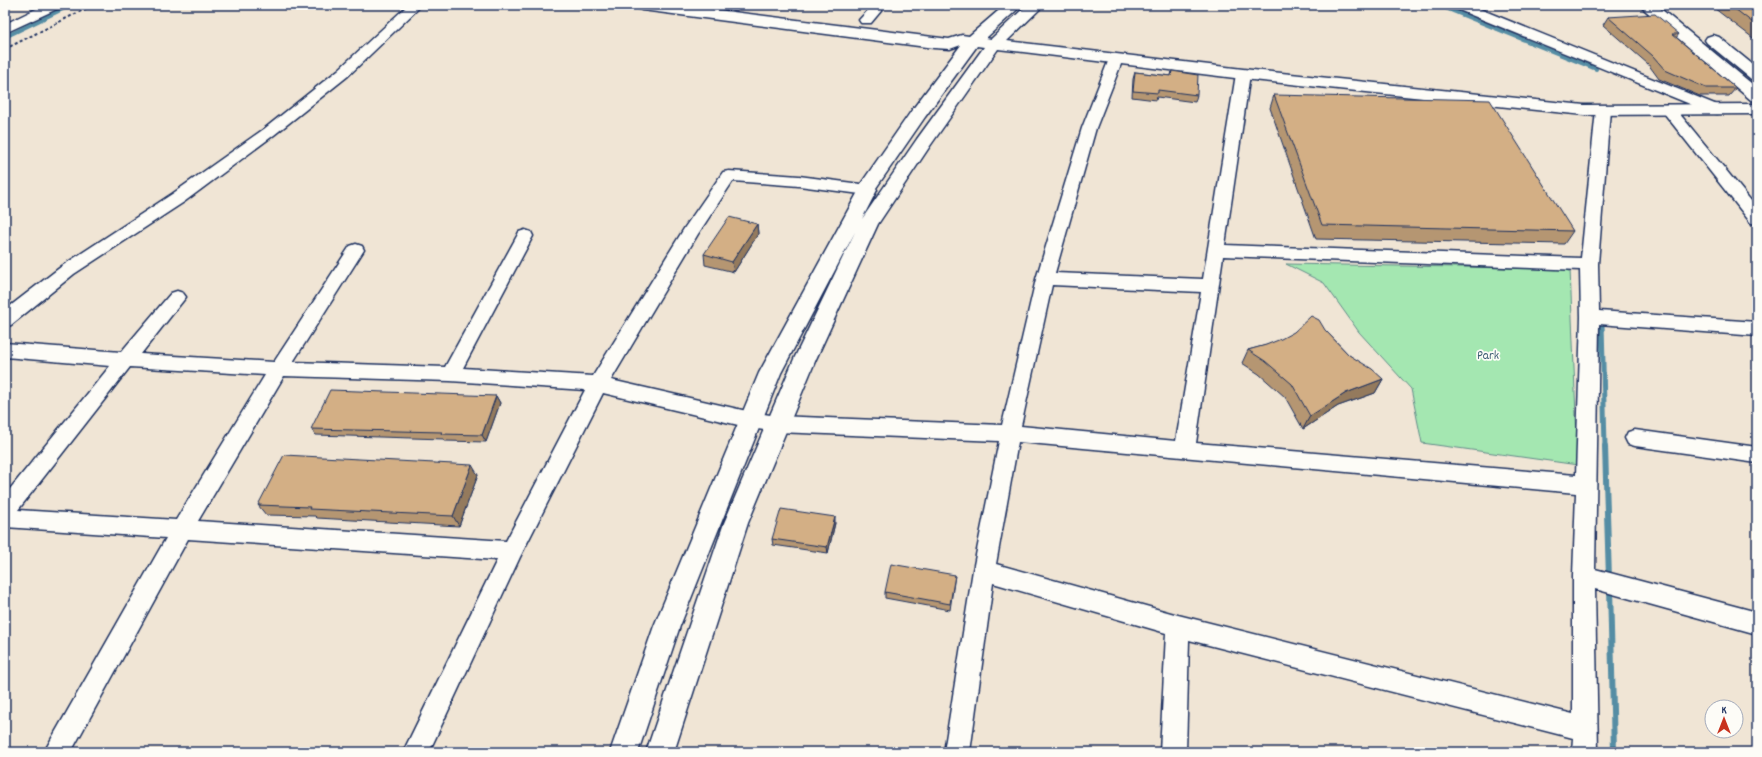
<svg xmlns="http://www.w3.org/2000/svg" width="1762" height="757" font-family="Dekko,sans-serif">
<style>
.green{fill:#a4e7b1;stroke:#608b88}
.lines{fill:none;stroke-linecap:round;stroke-linejoin:round}
.stream-far2{stroke:#548da4;stroke-width:4}
.stream-far1{stroke:#548da4;stroke-width:5}
.stream{stroke:#548da4;stroke-width:6}
.street-casing{stroke:#1b2f5e;stroke-width:3}
.secondary-casing{stroke:#1b2f5e;stroke-width:3}
.path{stroke:#1b2f5e;stroke-width:2;stroke-dasharray:3 2.5;stroke-linecap:butt}
.street{fill:#fdfcf7;fill-rule:evenodd}
.secondary{fill:#fdfcf7;fill-rule:evenodd}
.wall{fill:#b59672;stroke:#1b2f5e}
.shaded-wall{fill:#947a5d;stroke:#1b2f5e}
.building{fill:#d3af85;stroke:#1b2f5e}
.labels{text-anchor:middle;stroke-width:3.5;stroke-linejoin:round;paint-order:stroke}
.park-label{font-size:13px;fill:#3d5d73;stroke:#fdfcf7}
</style>
<rect width="100%" height="100%" fill="#f0e5d5"/>
<filter id="ink" filterUnits="userSpaceOnUse"><feTurbulence type="fractalNoise" baseFrequency=".025" numOctaves="2"/><feDisplacementMap in="SourceGraphic" scale="8" xChannelSelector="R" yChannelSelector="G"/><feConvolveMatrix kernelMatrix="1 2 1 2 8 2 1 2 1" color-interpolation-filters="sRGB"/></filter>
<g filter="url(#ink)">
<!-- green -->
<path class="green" d="M 1286,264 L 1570,269 L 1578,465 L 1422,443 L 1411,389 L 1359,332 L 1324,283 Z"/>
<g class="lines">
<!-- stream-far2 -->
<g class="stream-far2">
<path d="M 1438,5 L 1596,69"/>
<path d="M 5,37 L 71,5"/>
</g>
<!-- stream-far1 -->
<path class="stream-far1" d="M 1602,323 L 1605,447"/>
<!-- stream -->
<g class="stream">
<path d="M 1605,446 L 1609,579"/>
<path d="M 1610,587 L 1614,752"/>
</g>
<defs>
<g id="street">
<path d="M 44,5 L 60,5 L 59,8 L 5,33 L 5,24 Z"/>
<path d="M 408,5 L 422,5 L 348,76 L 274,135 L 184,202 L 74,274 L 11,325 L 5,327 L 5,310 L 62,266 L 172,194 L 264,129 L 338,70 Z"/>
<path d="M 873,5 L 886,5 L 871,23 L 861,23 L 859,20 Z"/>
<path d="M 1453,5 L 1470,5 L 1722,107 L 1724,110 L 1722,113 L 1717,114 L 1712,113 L 1454,8 Z"/>
<path d="M 1116,55 L 1121,56 L 1123,59 L 1096,128 L 1055,273 L 1203,279 L 1236,74 L 1238,71 L 1243,70 L 1248,71 L 1250,74 L 1225,245 L 1581,258 L 1596,110 L 1598,107 L 1603,106 L 1608,107 L 1610,110 L 1598,264 L 1599,311 L 1757,322 L 1757,336 L 1599,324 L 1595,569 L 1757,612 L 1757,634 L 1595,589 L 1598,752 L 1572,752 L 1573,738 L 1189,640 L 1186,752 L 1160,752 L 1166,633 L 993,583 L 970,752 L 944,752 L 973,570 L 999,441 L 777,432 L 751,428 L 603,393 L 520,557 L 429,752 L 403,752 L 497,560 L 188,539 L 71,752 L 44,752 L 166,538 L 5,527 L 5,495 L 110,366 L 5,357 L 5,343 L 121,352 L 171,293 L 177,291 L 183,293 L 186,297 L 141,354 L 274,362 L 350,246 L 356,244 L 362,246 L 364,250 L 293,362 L 445,367 L 517,236 L 519,232 L 525,230 L 531,232 L 533,236 L 463,368 L 593,376 L 685,227 L 723,172 L 729,171 L 799,176 L 868,185 L 874,186 L 876,190 L 874,194 L 868,195 L 799,186 L 733,181 L 698,234 L 611,380 L 751,412 L 777,416 L 1002,425 L 1036,279 L 1082,128 L 1109,59 L 1111,56 ZM 1223,256 L 1580,270 L 1581,317 L 1576,475 L 1196,443 ZM 1052,285 L 1201,292 L 1176,441 L 1021,426 ZM 130,367 L 265,375 L 176,520 L 18,510 ZM 284,376 L 450,381 L 585,390 L 506,541 L 198,521 ZM 1018,442 L 1576,493 L 1573,576 L 1573,714 L 1178,615 L 996,564 Z"/>
<path d="M 1669,106 L 1674,107 L 1757,208 L 1757,224 L 1751,223 L 1664,113 L 1662,110 L 1664,107 Z"/>
<path d="M 1635,430 L 1757,447 L 1757,463 L 1635,446 L 1628,444 L 1625,438 L 1628,432 Z"/>
</g>
<g id="secondary">
<path d="M 634,5 L 677,5 L 949,39 L 962,35 L 969,36 L 1005,5 L 1022,5 L 986,38 L 991,39 L 1027,5 L 1044,5 L 1007,41 L 1243,69 L 1584,105 L 1757,104 L 1757,114 L 1584,115 L 1243,79 L 998,49 L 930,146 L 878,224 L 816,359 L 748,523 L 674,752 L 646,752 L 724,523 L 794,359 L 855,232 L 781,373 L 680,626 L 638,752 L 610,752 L 654,626 L 759,373 L 859,190 L 858,188 L 912,110 L 961,45 L 950,49 L 934,48 L 642,10 L 637,8 ZM 977,46 L 984,47 L 917,139 L 862,219 L 877,190 L 876,188 L 925,117 Z"/>
<path d="M 1639,5 L 1656,5 L 1757,88 L 1757,101 L 1751,100 Z"/>
<path d="M 1713,35 L 1719,37 L 1757,68 L 1757,81 L 1751,79 L 1707,43 L 1705,40 L 1707,37 Z"/>
</g>
</defs>
<!-- street casing -->
<use href="#street" class="street-casing"/>
<!-- secondary casing -->
<use href="#secondary" class="secondary-casing"/>
<!-- path -->
<path class="path" d="M 5,49 L 93,5"/>
<!-- street -->
<use href="#street" class="street"/>
<!-- secondary -->
<use href="#secondary" class="secondary"/>
</g>
<!-- wall -->
<g class="wall">
<path d="M 1710,5 L 1757,5 L 1757,38 L 1753,38 Z"/>
<path d="M 1608,17 L 1679,34 L 1676,38 L 1736,88 L 1729,96 L 1700,96 L 1659,79 L 1648,64 L 1603,25 Z"/>
<path d="M 1172,71 L 1197,95 L 1195,102 L 1157,97 L 1156,100 L 1132,97 L 1133,79 L 1135,72 L 1171,76 Z"/>
<path d="M 1274,95 L 1573,231 L 1564,244 L 1316,239 L 1270,108 Z"/>
<path d="M 757,224 L 758,234 L 734,272 L 705,265 L 704,254 Z"/>
<path d="M 1325,330 L 1349,355 L 1383,379 L 1375,393 L 1338,406 L 1303,429 L 1285,397 L 1259,374 L 1242,363 L 1248,350 Z"/>
<path d="M 496,396 L 500,403 L 486,442 L 445,441 L 444,439 L 316,435 L 311,429 Z"/>
<path d="M 478,475 L 459,526 L 317,518 L 315,516 L 266,515 L 258,505 Z"/>
<path d="M 835,523 L 828,553 L 773,545 L 772,539 Z"/>
<path d="M 955,575 L 950,610 L 885,598 L 885,592 Z"/>
</g>
<!-- shaded-wall -->
<g class="shaded-wall">
<path d="M 757,224 L 758,234 L 734,272 L 732,262 Z"/>
<path d="M 1383,379 L 1375,393 L 1338,406 L 1303,429 L 1310,416 L 1346,393 Z"/>
<path d="M 496,396 L 500,403 L 486,442 L 482,435 Z"/>
<path d="M 472,465 L 478,475 L 459,526 L 453,516 Z"/>
<path d="M 835,517 L 835,523 L 828,553 L 827,547 Z"/>
</g>
<!-- building -->
<g class="building">
<path d="M 1730,5 L 1757,5 L 1757,26 Z"/>
<path d="M 1655,14 L 1679,34 L 1672,34 L 1736,88 L 1706,88 L 1665,70 L 1653,56 L 1608,17 Z"/>
<path d="M 1172,71 L 1198,75 L 1197,95 L 1158,90 L 1158,93 L 1133,91 L 1135,72 L 1171,76 Z"/>
<path d="M 1274,95 L 1490,100 L 1573,231 L 1322,225 Z"/>
<path d="M 729,217 L 757,224 L 732,262 L 704,254 Z"/>
<path d="M 1311,316 L 1319,320 L 1325,330 L 1349,355 L 1372,369 L 1383,379 L 1346,393 L 1310,416 L 1292,384 L 1265,361 L 1248,350 L 1266,345 L 1281,339 L 1294,332 Z"/>
<path d="M 330,390 L 496,396 L 482,435 L 441,434 L 442,432 L 311,429 Z"/>
<path d="M 284,455 L 472,465 L 453,516 L 309,509 L 310,507 L 258,505 Z"/>
<path d="M 781,509 L 835,517 L 827,547 L 772,539 Z"/>
<path d="M 891,564 L 955,575 L 950,604 L 885,592 Z"/>
</g>
</g>
<g class="labels">
<!-- park labels -->
<g class="park-label">
<text x="1488" y="359">Park</text>
</g>
</g>
<!-- margin -->
<rect width="1762" height="757" fill="none" stroke="#fdfcf7" stroke-width="20"/>
<rect x="10" y="10" width="1742" height="737" fill="none" stroke="#1b2f5e" stroke-width="1.5" filter="url(#ink)"/>
<!-- north arrow -->
<g transform="translate(1724 719)"><circle r="19" fill="#fdfcf7" stroke="#a3aaba"/>
<path d="M0-3L7 15L0 10L-7 15Z" fill="#c8321e"/>
<text y="-6" font-size="11" font-weight="bold" text-anchor="middle" fill="#1b2f5e">K</text>
</g>
</svg>
